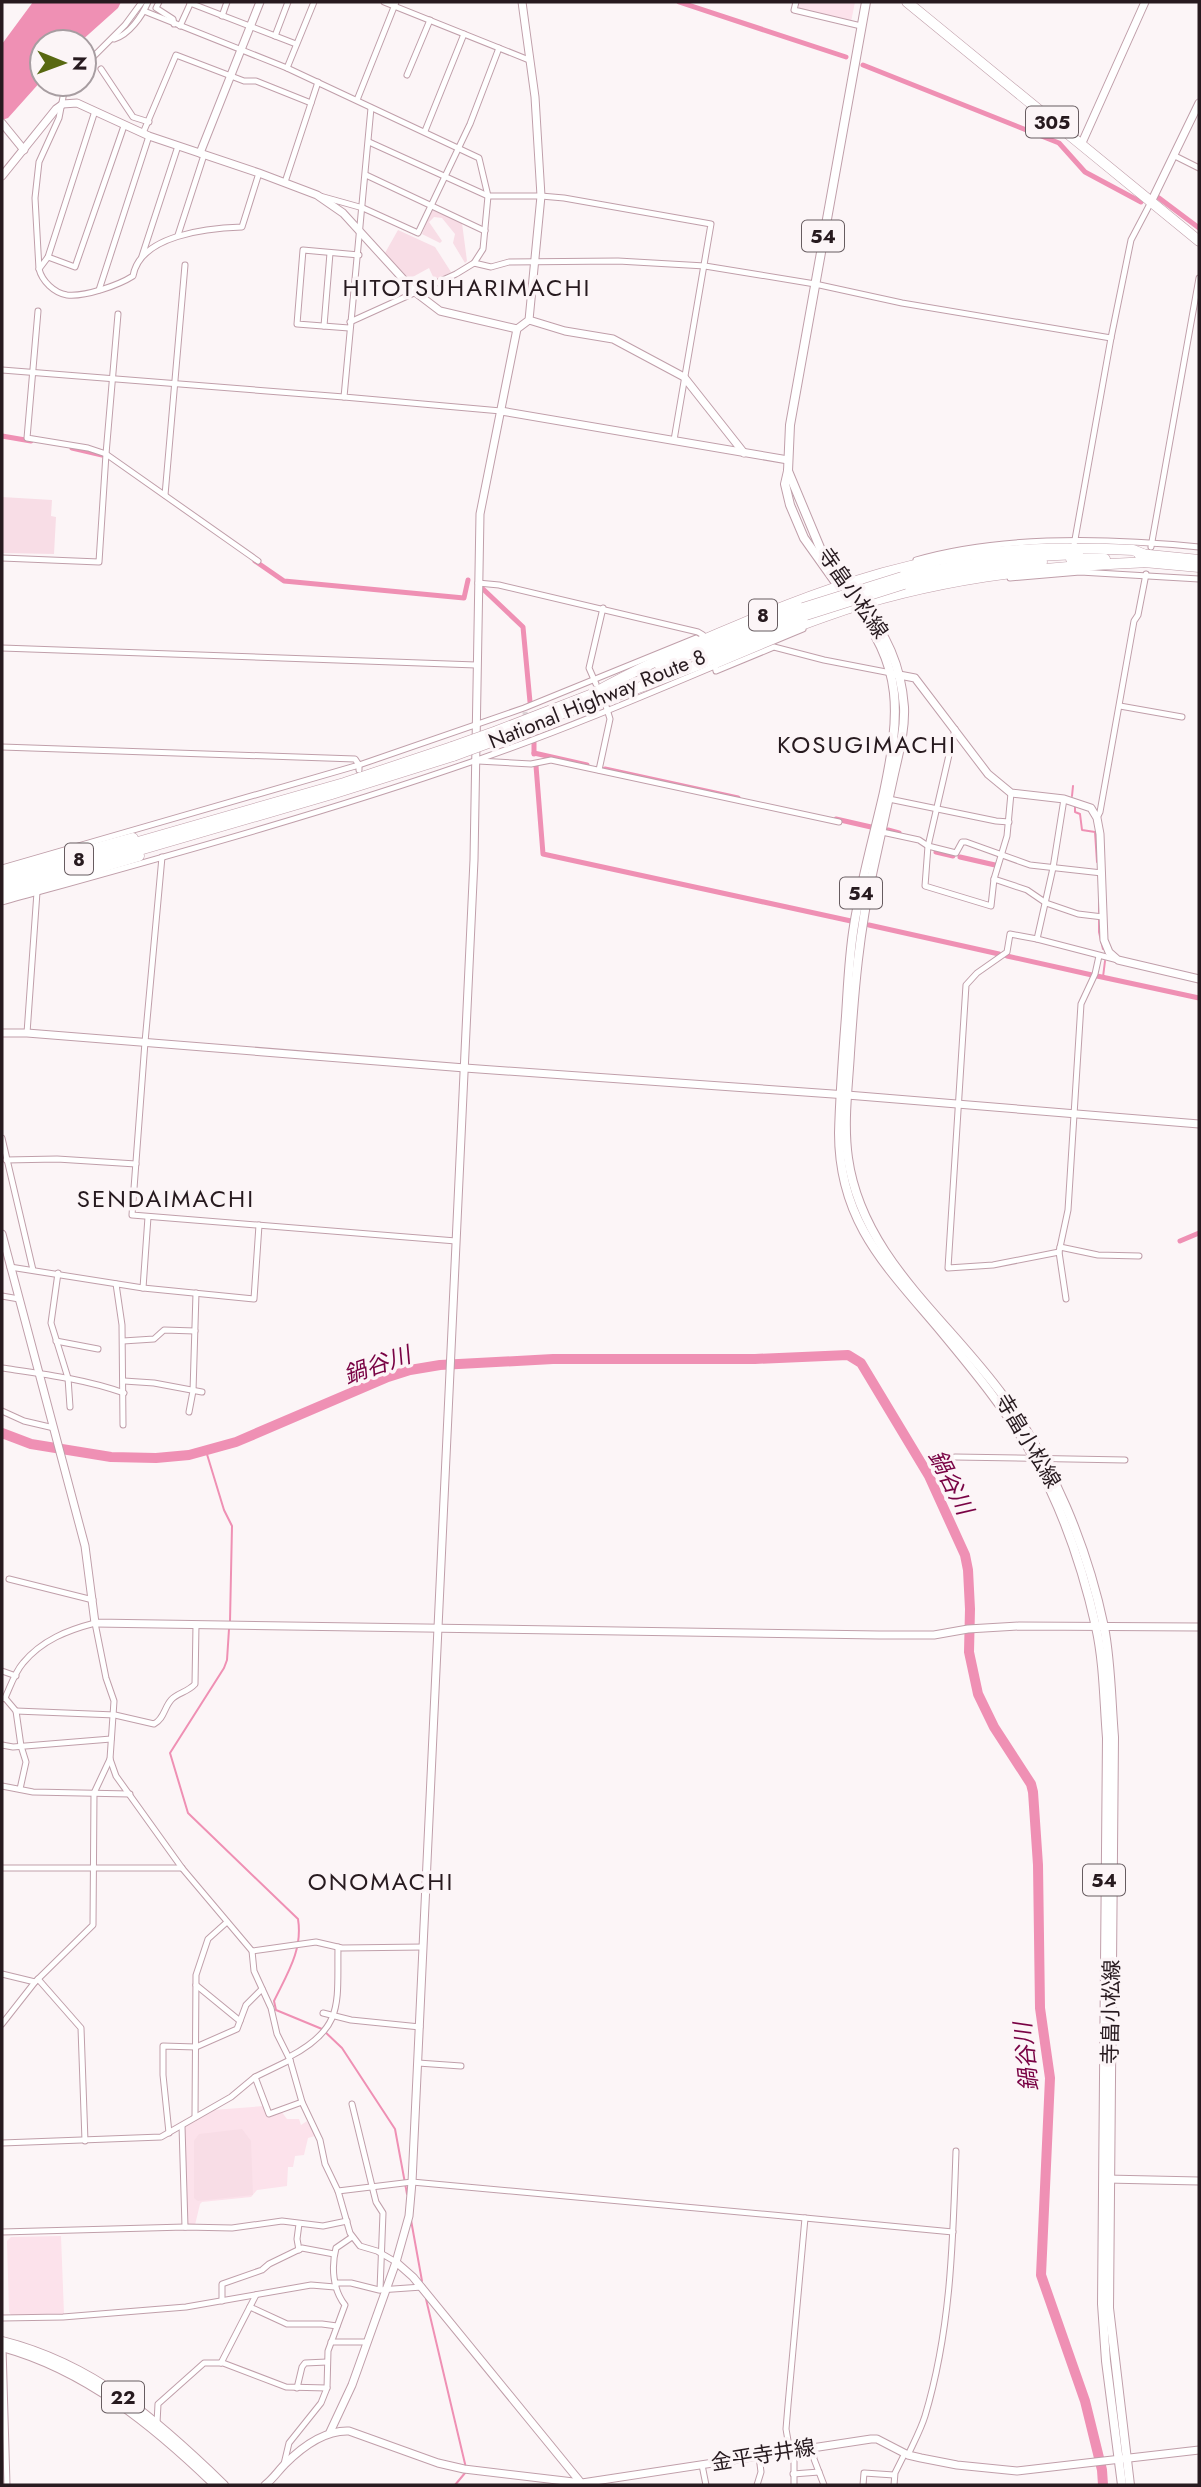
<svg xmlns="http://www.w3.org/2000/svg" width="1201" height="2487" font-family="Jost,'Noto Sans JP',sans-serif">
<style>
.built{fill:#fce2eb}
.green{fill:#f8dde6}
.water{fill:#ef90b4}
.lines{fill:none;stroke-linecap:round;stroke-linejoin:round}
.stream{stroke:#ef90b4;stroke-width:2}
.canal{stroke:#ef90b4;stroke-width:5}
.river{stroke:#ef90b4;stroke-width:10}
.street-tunnel{stroke:#dcd4d7;stroke-width:5;stroke-dasharray:5 2.5;stroke-linecap:butt}
.street-casing{stroke:#c09faa;stroke-width:7}
.secondary-casing{stroke:#c09faa;stroke-width:9}
.primary-casing{stroke:#c09faa;stroke-width:10}
.highway-casing{stroke:#c09faa;stroke-width:11}
.street{stroke:#fff;stroke-width:5}
.secondary{stroke:#fff;stroke-width:7}
.primary{stroke:#fff;stroke-width:8}
.highway{stroke:#fff;stroke-width:10}
.highway-bridge-casing{stroke:#c09faa;stroke-width:11;stroke-linecap:butt}
.highway-bridge{stroke:#fff;stroke-width:10}
.labels{text-anchor:middle;stroke-width:7;stroke-linejoin:round;paint-order:stroke}
.shield{fill:#fcf5f7;stroke:#675c60;stroke-width:2}
.shield-label{font-size:19px;font-weight:bold;fill:#271a1f}
.street-label{font-size:21px;fill:#271a1f;stroke:#fcf5f7}
.water-label{font-size:23px;font-style:italic;fill:#790244;stroke:#fcf5f7}
.quarter-label{font-size:24px;letter-spacing:2px;fill:#271a1f;stroke:#fcf5f7}
</style>
<rect width="100%" height="100%" fill="#fcf5f7"/>
<!-- built -->
<g class="built">
<path d="M 798,2 L 855,2 L 851,22 L 799,9 Z"/>
<path d="M 264,2106 L 267,2116 L 273,2116 L 281,2111 L 287,2119 L 299,2119 L 301,2125 L 307,2121 L 315,2136 L 308,2138 L 304,2155 L 295,2156 L 293,2167 L 288,2167 L 287,2186 L 257,2190 L 251,2197 L 202,2202 L 200,2204 L 195,2225 L 186,2225 L 183,2128 L 213,2110 Z"/>
<path d="M 61,2236 L 64,2314 L 12,2316 L 9,2312 L 7,2241 L 11,2237 Z"/>
</g>
<!-- green -->
<g class="green">
<path d="M 435,209 L 462,223 L 467,261 L 465,263 L 453,243 L 455,234 L 442,218 L 434,217 L 429,222 L 442,241 L 440,243 L 422,234 L 431,211 Z"/>
<path d="M 398,230 L 435,247 L 451,272 L 435,281 L 429,268 L 409,279 L 385,253 Z"/>
<path d="M 2,497 L 52,500 L 51,516 L 56,517 L 54,554 L 2,553 Z"/>
<path d="M 242,2129 L 251,2141 L 253,2195 L 198,2201 L 194,2198 L 194,2141 L 199,2134 Z"/>
</g>
<!-- water -->
<path class="water" d="M 33,2 L 121,2 L 118,8 L 80,42 L 42,42 L 42,80 L 8,118 L 2,120 L 2,44 Z"/>
<g class="lines">
<!-- stream -->
<g class="stream">
<path d="M 1072,796 L 1073,786"/>
<path d="M 1075,806 L 1075,812 L 1080,814 L 1082,830 L 1095,832 L 1097,862"/>
<path d="M 1099,912 L 1099,902"/>
<path d="M 1099,920 L 1099,932 L 1103,949"/>
<path d="M 1103,977 L 1105,961"/>
<path d="M 206,1451 L 224,1510 L 232,1526 L 230,1621"/>
<path d="M 229,1629 L 227,1660 L 224,1668 L 170,1753 L 188,1813 L 298,1919 C 303,1950 287,1974 274,2001 L 276,2010 L 322,2029 L 342,2048 L 395,2129 L 407,2194"/>
<path d="M 411,2220 L 422,2281"/>
<path d="M 426,2299 L 466,2468"/>
<path d="M 455,2485 L 465,2473"/>
</g>
<!-- canal -->
<g class="canal">
<path d="M 679,2 L 846,57"/>
<path d="M 863,65 L 1059,143 L 1085,172 L 1141,202"/>
<path d="M 1159,198 L 1199,228"/>
<path d="M 2,436 L 31,441"/>
<path d="M 72,448 L 102,455"/>
<path d="M 255,561 L 284,581 L 464,598 L 468,580"/>
<path d="M 483,589 L 523,627 L 530,702"/>
<path d="M 534,743 L 534,754"/>
<path d="M 534,753 L 587,765"/>
<path d="M 536,766 L 543,854 L 851,921"/>
<path d="M 605,769 L 738,798"/>
<path d="M 836,819 L 871,827"/>
<path d="M 888,830 L 899,833"/>
<path d="M 936,852 L 953,856"/>
<path d="M 960,857 L 995,865"/>
<path d="M 869,925 L 999,954"/>
<path d="M 1007,956 L 1092,975"/>
<path d="M 1097,976 L 1199,998"/>
<path d="M 1180,1241 L 1199,1233"/>
</g>
<!-- river -->
<path class="river" d="M 2,1433 L 31,1444 L 111,1457 L 156,1458 L 189,1455 L 236,1442 L 388,1377 L 410,1370 L 440,1365 L 553,1359 L 755,1359 L 848,1355 L 861,1363 L 929,1476 L 965,1555 L 968,1570 L 970,1609 L 969,1652 L 978,1694 L 994,1727 L 1031,1784 L 1033,1792 L 1038,1865 L 1040,2008 L 1050,2078 L 1041,2275 L 1085,2401 L 1102,2470 L 1103,2485"/>
<!-- street-tunnel -->
<path class="street-tunnel" d="M 525,712 L 527,735"/>
<defs>
<g id="street">
<path d="M 159,2 L 156,8 L 173,19 L 174,24"/>
<path d="M 384,2 L 529,60"/>
<path d="M 796,2 L 794,10 L 861,26"/>
<path d="M 190,3 L 296,44"/>
<path d="M 144,11 L 287,68 L 479,158 L 488,196 L 483,249 L 474,263 L 456,274 L 350,322"/>
<path d="M 222,16 L 227,2"/>
<path d="M 180,26 L 191,2"/>
<path d="M 275,36 L 288,2"/>
<path d="M 114,39 C 129,35 142,16 148,2"/>
<path d="M 84,66 L 125,25 L 142,2"/>
<path d="M 287,68 L 314,2"/>
<path d="M 101,69 L 133,117 L 149,122"/>
<path d="M 407,75 L 430,20"/>
<path d="M 70,84 L 64,92 L 59,118 L 39,162 L 35,198 L 39,269 C 42,281 54,293 67,295 C 85,297 119,285 133,276 C 140,235 208,228 242,227 L 259,173"/>
<path d="M 357,100 L 396,2"/>
<path d="M 371,108 L 344,397 L 501,411"/>
<path d="M 425,131 L 464,34"/>
<path d="M 143,133 L 176,55 L 244,81 L 256,81 L 311,103"/>
<path d="M 369,142 L 488,196 L 541,196 L 564,198 L 711,224 L 674,440"/>
<path d="M 1175,156 L 1199,168"/>
<path d="M 366,175 L 485,231"/>
<path d="M 285,182 L 318,82"/>
<path d="M 320,196 L 363,208 L 418,233 L 470,124 L 499,48"/>
<path d="M 178,235 L 204,155"/>
<path d="M 142,256 L 178,146"/>
<path d="M 48,257 L 75,267 L 124,126"/>
<path d="M 474,263 L 491,267 L 509,262 L 618,261 L 705,266 L 815,284 L 902,303 L 1111,338"/>
<path d="M 39,269 L 48,257 L 95,111"/>
<path d="M 99,290 L 149,136"/>
<path d="M 38,311 L 27,438 L 88,448 L 106,454 L 258,561"/>
<path d="M 324,326 L 330,253"/>
<path d="M 349,328 L 297,324 L 303,250 L 359,255"/>
<path d="M 2,370 L 344,397"/>
<path d="M 165,495 L 185,265"/>
<path d="M 1074,545 L 1111,338 L 1131,240 L 1151,202"/>
<path d="M 1151,547 L 1199,278"/>
<path d="M 2,558 L 99,562 L 106,454 L 118,314"/>
<path d="M 916,560 C 1003,535 1110,538 1199,547"/>
<path d="M 1010,578 L 1080,572 L 1199,579"/>
<path d="M 478,583 L 499,585 L 698,632 L 703,635"/>
<path d="M 2,648 L 476,665"/>
<path d="M 715,666 L 716,671 L 774,647 L 824,660 L 891,673"/>
<path d="M 596,684 L 589,668 L 603,608"/>
<path d="M 1120,706 L 1182,717"/>
<path d="M 955,729 L 928,846 L 925,886 L 991,906 L 994,879 L 1027,890 L 1046,903 L 1078,914 L 1103,917"/>
<path d="M 2,747 L 355,759 L 359,765 L 524,708 L 696,638"/>
<path d="M 478,761 L 531,764 L 551,760 L 839,822"/>
<path d="M 599,770 L 610,719 L 606,706"/>
<path d="M 889,799 L 996,821 L 1009,822"/>
<path d="M 1097,818 L 1100,812 L 1134,621 L 1138,615 L 1146,574"/>
<path d="M 882,832 L 919,840 L 928,846 L 956,853 L 962,842 L 966,842 L 1030,865 L 1102,873"/>
<path d="M 162,857 L 145,1042 L 132,1215 L 456,1241"/>
<path d="M 2,868 L 359,765 L 359,770"/>
<path d="M 994,879 L 1007,836 L 1011,793"/>
<path d="M 2,902 C 160,858 319,815 474,761 C 585,723 694,674 803,629"/>
<path d="M 1037,939 L 1053,868 L 1064,799"/>
<path d="M 27,1033 L 37,892"/>
<path d="M 2,1138 L 33,1270"/>
<path d="M 6,1160 L 57,1159 L 136,1164"/>
<path d="M 1060,1247 L 1098,1255 L 1139,1256"/>
<path d="M 1059,1252 L 993,1265 L 948,1268 L 966,985 L 977,973 L 1007,952 L 1010,934 L 1037,939 L 1118,960"/>
<path d="M 10,1267 L 143,1288 L 254,1299 L 259,1225"/>
<path d="M 58,1273 L 51,1323 L 68,1378 L 70,1407"/>
<path d="M 116,1284 L 122,1325 L 123,1425"/>
<path d="M 143,1288 L 148,1217"/>
<path d="M 2,1296 L 19,1299"/>
<path d="M 1066,1299 L 1059,1252 L 1068,1210 L 1081,1004 L 1095,974 L 1099,956"/>
<path d="M 56,1341 L 98,1349"/>
<path d="M 123,1341 L 154,1339 L 164,1330 L 195,1331"/>
<path d="M 2,1368 C 43,1374 85,1379 124,1393"/>
<path d="M 124,1381 L 154,1383 L 202,1392"/>
<path d="M 2,1411 L 24,1421 L 54,1428"/>
<path d="M 189,1412 L 193,1391 L 196,1293"/>
<path d="M 955,1457 L 1125,1460"/>
<path d="M 9,1579 L 93,1600"/>
<path d="M 2,1671 L 16,1676"/>
<path d="M 5,1698 L 16,1711 L 21,1746 L 26,1762 L 20,1789"/>
<path d="M 2,1699 L 5,1698 C 10,1687 15,1672 23,1663 C 42,1640 68,1630 95,1623 L 106,1678 L 114,1701 L 110,1759 L 116,1776 L 182,1868 L 252,1951 L 254,1971 L 271,2008 L 277,2034 L 290,2060 L 302,2102 L 320,2140 L 325,2164 L 338,2191 L 350,2233 L 360,2246 L 377,2251 L 396,2262"/>
<path d="M 16,1711 L 115,1715 L 154,1724 C 164,1719 164,1708 171,1700 C 177,1693 188,1692 195,1684 L 196,1625"/>
<path d="M 2,1745 L 13,1747 L 111,1739"/>
<path d="M 2,1786 L 33,1792 L 130,1794"/>
<path d="M 2,1868 L 182,1868"/>
<path d="M 252,1951 L 316,1942 L 342,1948 L 423,1947"/>
<path d="M 2,1974 L 35,1982"/>
<path d="M 38,1979 L 81,2028 L 85,2141"/>
<path d="M 196,1985 L 240,2021"/>
<path d="M 323,2013 L 351,2020 L 420,2027"/>
<path d="M 2,2024 L 35,1982 L 93,1925 L 94,1793 L 110,1759"/>
<path d="M 289,2057 C 345,2028 337,2003 338,1947"/>
<path d="M 418,2063 L 461,2066"/>
<path d="M 255,2077 L 269,2114 L 302,2102"/>
<path d="M 352,2104 L 372,2186 L 376,2202 L 383,2213 L 380,2290"/>
<path d="M 195,2117 L 196,1975 L 208,1939 L 227,1922"/>
<path d="M 182,2126 L 185,2227"/>
<path d="M 169,2133 L 163,2075 L 163,2046 L 196,2047 L 237,2029 L 246,2005 L 262,1989"/>
<path d="M 2,2143 L 161,2137 L 231,2097 L 255,2077 L 290,2060"/>
<path d="M 338,2191 L 412,2182 L 805,2218"/>
<path d="M 299,2224 L 297,2239 L 299,2250"/>
<path d="M 2,2232 L 185,2227 L 232,2228 L 282,2221 L 323,2226 L 347,2221"/>
<path d="M 222,2301 L 222,2284 L 262,2270 L 269,2264 L 302,2248 L 334,2254"/>
<path d="M 250,2307 L 287,2324 L 322,2324 L 337,2326"/>
<path d="M 2,2318 L 63,2317 L 186,2307 L 311,2285 L 335,2287 L 337,2283 L 351,2283 L 379,2290 L 422,2287"/>
<path d="M 331,2342 L 367,2342"/>
<path d="M 3,2347 L 7,2485"/>
<path d="M 221,2363 L 256,2295"/>
<path d="M 297,2388 L 302,2367 L 305,2363 L 327,2362"/>
<path d="M 157,2423 L 158,2404 L 204,2363 L 223,2363 L 286,2387 L 327,2388"/>
<path d="M 813,2447 L 814,2459 L 824,2485"/>
<path d="M 790,2452 L 786,2429 L 788,2405 L 805,2218 L 953,2232"/>
<path d="M 908,2455 C 914,2442 921,2429 925,2416 C 951,2330 953,2240 956,2151"/>
<path d="M 284,2464 L 289,2443 L 321,2403 L 327,2388 L 328,2351 L 345,2305 C 333,2290 331,2267 336,2248 L 352,2237"/>
<path d="M 702,2465 L 706,2485"/>
<path d="M 793,2474 L 819,2472"/>
<path d="M 757,2485 L 761,2472 L 759,2456"/>
<path d="M 794,2485 L 794,2451"/>
<path d="M 863,2485 L 864,2473 L 894,2475"/>
<path d="M 894,2485 L 895,2473 L 905,2453"/>
</g>
<g id="secondary">
<path d="M 2,123 L 24,150"/>
<path d="M 1081,145 L 1145,2"/>
<path d="M 200,153 L 260,2"/>
<path d="M 2,176 L 56,109 L 63,104 L 77,103 L 149,136 L 259,173 L 317,195 L 343,213 L 415,292 L 440,311 L 517,329"/>
<path d="M 1151,202 L 1199,103"/>
<path d="M 529,320 L 565,331 L 613,339 L 684,377 L 744,453"/>
<path d="M 501,411 L 788,460"/>
<path d="M 894,674 L 915,678 L 988,774 L 1011,793 L 1064,799 L 1091,808 L 1097,818 L 1100,834 L 1104,940 L 1109,952 L 1118,960 L 1199,979"/>
<path d="M 2,1033 L 27,1033 L 465,1068 L 847,1095 L 1199,1124"/>
<path d="M 2,1234 L 85,1546 L 95,1623 L 879,1635 L 934,1635 L 968,1629 L 1019,1626 L 1199,1627"/>
<path d="M 1106,2179 L 1199,2181"/>
<path d="M 396,2262 L 409,2216 L 412,2182 L 474,860 L 480,514 L 517,329 L 529,320 L 541,196 L 535,97 L 522,2"/>
<path d="M 330,2432 L 352,2385 L 396,2262 L 413,2277 L 582,2484"/>
<path d="M 265,2485 C 273,2479 278,2471 285,2464 C 302,2447 324,2430 349,2431 L 438,2463 L 464,2469 L 582,2483 L 871,2439 L 877,2439 L 908,2455 L 921,2458 L 957,2465 L 1017,2471 L 1199,2450"/>
</g>
<g id="primary">
<path d="M 788,471 L 821,550 L 850,588"/>
<path d="M 841,590 L 804,538 L 790,505 L 785,484 L 788,471 L 790,425 L 866,2"/>
<path d="M 860,601 C 886,634 901,665 904,707 C 905,730 899,752 894,774 C 887,806 880,838 873,870 C 859,931 854,992 850,1053 C 848,1088 843,1123 848,1158 C 862,1258 948,1319 1004,1397 C 1053,1464 1087,1546 1104,1627 C 1111,1663 1111,1701 1114,1737 L 1109,2308 L 1130,2485"/>
<path d="M 852,602 C 905,666 900,715 884,792 C 874,836 861,881 854,926 C 849,956 848,986 846,1016 C 843,1055 840,1094 839,1133 C 839,1222 887,1267 940,1330 C 974,1371 1008,1412 1034,1458 C 1063,1510 1083,1569 1096,1627 C 1104,1663 1104,1701 1107,1738 L 1102,2304 L 1106,2361 L 1122,2485"/>
<path d="M 2,2341 C 94,2364 158,2421 224,2485"/>
<path d="M 2,2347 C 86,2370 154,2426 215,2485"/>
</g>
<g id="highway">
<path d="M 907,2 L 1199,241"/>
<path d="M 1139,554 L 1199,560"/>
<path d="M 1071,559 L 1105,559"/>
<path d="M 1144,562 L 1199,567"/>
<path d="M 902,577 C 962,564 1017,556 1078,554"/>
<path d="M 904,584 L 993,566 L 1042,562"/>
<path d="M 710,654 L 806,615"/>
<path d="M 660,666 L 803,608"/>
<path d="M 592,694 C 640,667 690,645 741,624 C 814,593 890,566 969,555 C 1024,547 1078,548 1133,550 L 1143,554"/>
<path d="M 572,710 C 659,684 741,646 826,616 C 930,579 1040,566 1150,562"/>
<path d="M 497,731 L 598,692"/>
<path d="M 499,739 L 576,708"/>
<path d="M 2,874 L 133,838"/>
<path d="M 2,881 L 344,783 L 452,747"/>
<path d="M 2,890 L 332,794 L 453,756"/>
<path d="M 2,897 L 139,856"/>
</g>
</defs>
<!-- street casing -->
<use href="#street" class="street-casing"/>
<!-- secondary casing -->
<use href="#secondary" class="secondary-casing"/>
<!-- primary casing -->
<use href="#primary" class="primary-casing"/>
<!-- highway casing -->
<use href="#highway" class="highway-casing"/>
<!-- street -->
<use href="#street" class="street"/>
<!-- secondary -->
<use href="#secondary" class="secondary"/>
<!-- primary -->
<use href="#primary" class="primary"/>
<!-- highway -->
<use href="#highway" class="highway"/>
<defs>
<g id="highway-bridge">
<path d="M 803,608 L 902,577"/>
<path d="M 806,615 L 904,584"/>
<path d="M 452,747 L 497,731"/>
<path d="M 453,756 L 499,739"/>
</g>
</defs>
<!-- highway-bridge casing -->
<use href="#highway-bridge" class="highway-bridge-casing"/>
<!-- highway-bridge -->
<use href="#highway-bridge" class="highway-bridge"/>
</g>
<g class="labels">
<!-- shield labels -->
<g class="shield">
<rect x="1026" y="106.5" width="52" height="31" rx="5"/>
<rect x="802" y="220.5" width="42" height="31" rx="5"/>
<rect x="749" y="599.5" width="28" height="31" rx="5"/>
<rect x="65" y="843.5" width="28" height="31" rx="5"/>
<rect x="840" y="877.5" width="42" height="31" rx="5"/>
<rect x="1083" y="1864.5" width="42" height="31" rx="5"/>
<rect x="102" y="2381.5" width="42" height="31" rx="5"/>
</g>
<g class="shield-label">
<text x="1052" y="129">305</text>
<text x="823" y="243">54</text>
<text x="763" y="622">8</text>
<text x="79" y="866">8</text>
<text x="861" y="900">54</text>
<text x="1104" y="1887">54</text>
<text x="123" y="2404">22</text>
</g>
<!-- street labels -->
<g class="street-label">
<text transform="translate(853 593) rotate(55)" y="7">寺畠小松線</text>
<text transform="translate(597 699) rotate(-22)" y="7">National Highway Route 8</text>
<text transform="translate(1028 1441) rotate(59)" y="7">寺畠小松線</text>
<text transform="translate(1111 2012) rotate(-89)" y="7">寺畠小松線</text>
<text transform="translate(763 2455) rotate(-9)" y="7">金平寺井線</text>
</g>
<!-- water labels -->
<g class="water-label">
<text transform="translate(377 1365) rotate(-19)" y="8">鍋谷川</text>
<text transform="translate(951 1482) rotate(63)" y="8">鍋谷川</text>
<text transform="translate(1026 2057) rotate(-96)" y="8">鍋谷川</text>
</g>
<!-- quarter labels -->
<g class="quarter-label">
<text x="467" y="296">HITOTSUHARIMACHI</text>
<text x="867" y="753">KOSUGIMACHI</text>
<text x="166" y="1207">SENDAIMACHI</text>
<text x="381" y="1890">ONOMACHI</text>
</g>
</g>
<!-- border -->
<rect width="1201" height="2487" fill="none" stroke="#271a1f" stroke-width="7"/>
<!-- north arrow -->
<g transform="translate(63 63) rotate(91)"><circle r="33" fill="#fcf5f7" stroke="#a79da1" stroke-width="2"/>
<path d="M0-5L12 26L0 18L-12 26Z" fill="#586811"/>
<text y="-10" font-size="19" font-weight="bold" text-anchor="middle" fill="#271a1f">N</text>
</g>
</svg>
